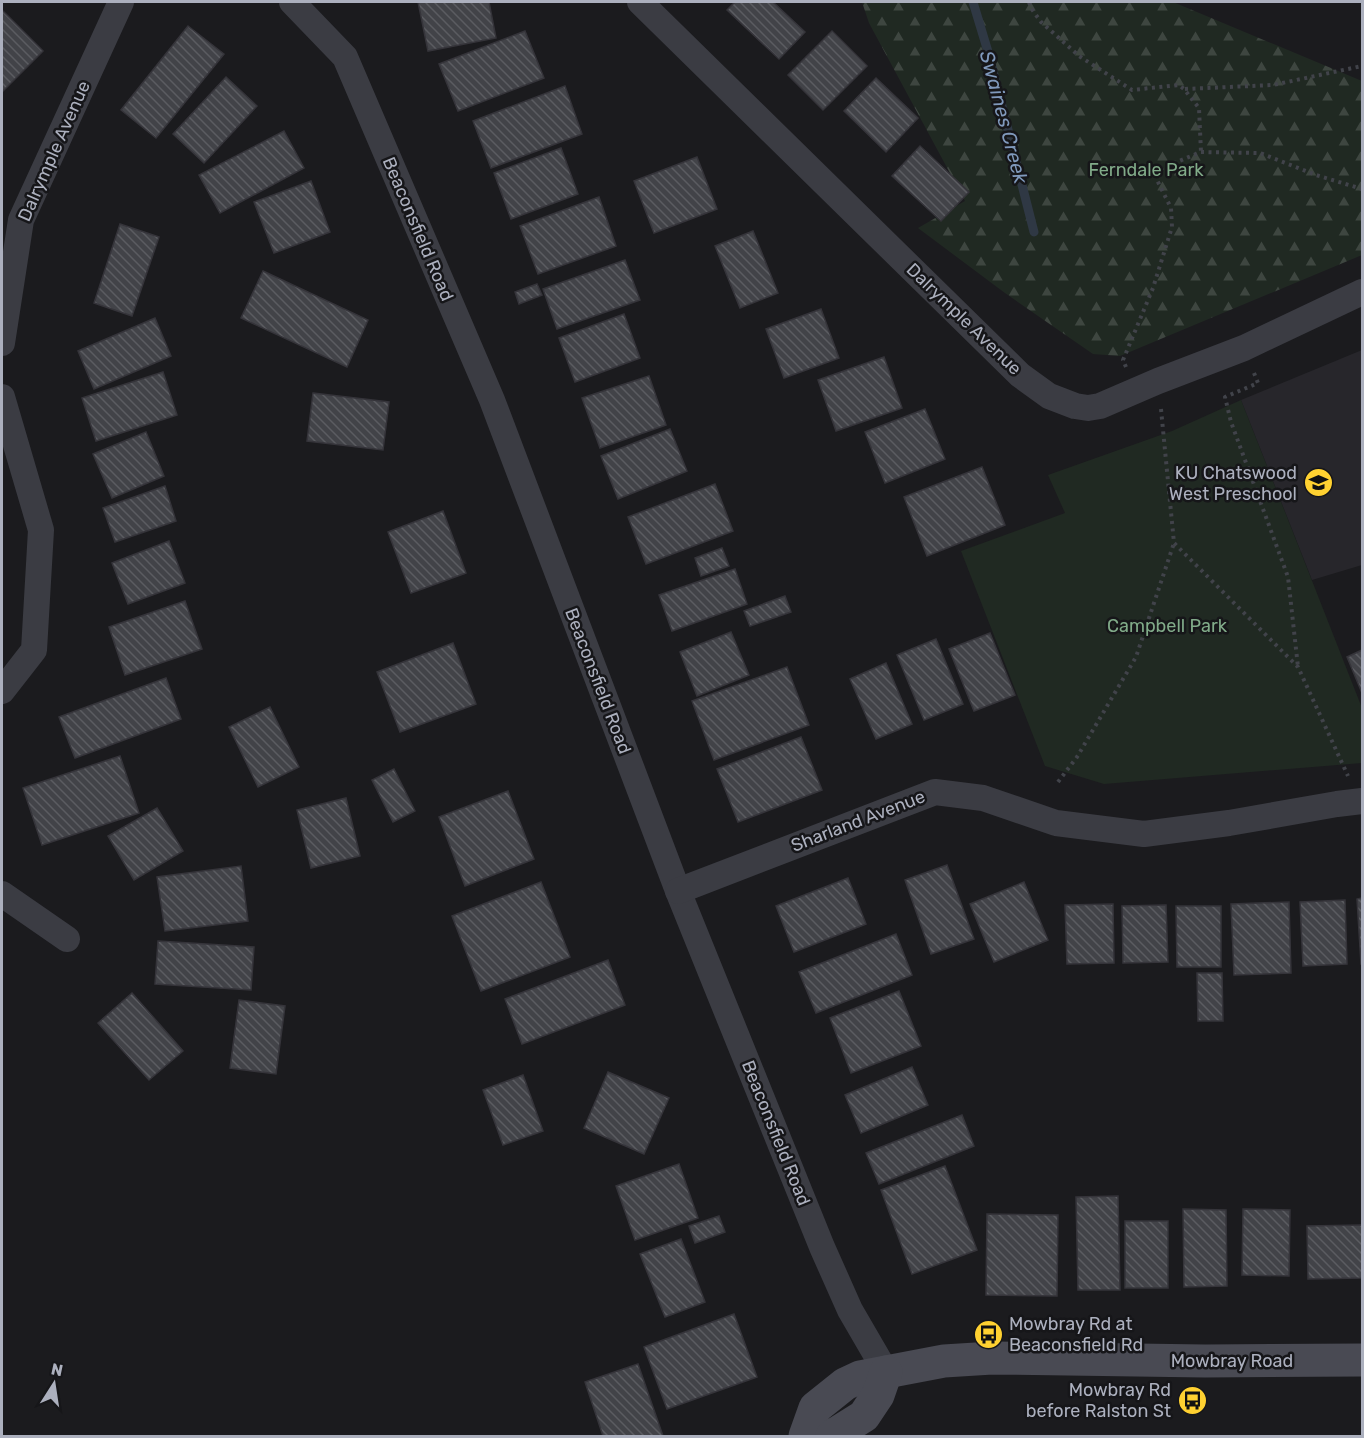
<svg xmlns="http://www.w3.org/2000/svg" width="1364" height="1438" font-family="Rubik,sans-serif">
<style>
.built{fill:#27262b}
.green{fill:#202922}
.forest{fill:url(#forest-firs)}
.lines{fill:none;stroke-linecap:round;stroke-linejoin:round}
.stream{stroke:#2f3844;stroke-width:9}
.building{fill:url(#building-back-hatch);stroke:#35343a;stroke-width:1.5}
.path{stroke:#41434a;stroke-width:4;stroke-dasharray:3 4.5;stroke-linecap:butt}
.minor{stroke:#3b3c43;stroke-width:26}
.secondary{stroke:#494a53;stroke-width:33}
.labels{text-anchor:middle;stroke-width:5;stroke-linejoin:round;paint-order:stroke}
.street-label{font-size:18px;fill:#acb0be;stroke:#161619}
.park-label{font-size:18px;fill:#81ab89;stroke:#161619}
.poi-label{font-size:18px;fill:#acb0be;stroke:#161619;text-anchor:end}
.water-label{font-size:20px;font-style:italic;fill:#8099bc;stroke:#161619}
</style>
<defs>
<pattern id="forest-firs" width="22" height="20" patternUnits="userSpaceOnUse" patternTransform="scale(1.5)"><rect width="22" height="20" fill="#202922"/><path d="M5 1l3.5 6h-7zM16 11l3.5 6h-7z" fill="#3e4640"/></pattern>
<pattern id="building-back-hatch" width="6" height="6" patternUnits="userSpaceOnUse" patternTransform="scale(1.5)"><rect width="6" height="6" fill="#424348"/><path d="M-1 5l2 2M0 0l6 6M5-1l2 2" fill="none" stroke="#5b5c61"/></pattern>
</defs>
<rect width="100%" height="100%" fill="#1b1b1e"/>
<!-- built -->
<path class="built" d="M 1362,350 L 1362,565 L 1312,580 L 1241,400 Z"/>
<!-- green -->
<path class="green" d="M 1241,400 L 1362,708 L 1362,763 L 1104,784 L 1045,766 L 961,551 L 1065,513 L 1048,475 L 1172,431 Z"/>
<!-- forest -->
<path class="forest" d="M 862,2 L 1173,2 L 1362,81 L 1362,255 L 1120,356 L 1093,354 L 1005,293 L 918,228 L 965,201 L 869,23 Z"/>
<g class="lines">
<!-- stream -->
<path class="stream" d="M 973,2 L 989,55 L 1034,232"/>
</g>
<!-- building -->
<g class="building">
<path d="M 418,2 L 489,2 L 496,38 L 428,51 Z"/>
<path d="M 735,2 L 773,2 L 805,32 L 779,59 L 727,10 Z"/>
<path d="M 2,10 L 43,51 L 2,92 Z"/>
<path d="M 188,26 L 224,54 L 156,138 L 121,110 Z"/>
<path d="M 525,31 L 544,78 L 458,111 L 439,64 Z"/>
<path d="M 832,31 L 867,66 L 823,110 L 788,75 Z"/>
<path d="M 226,77 L 257,106 L 204,163 L 173,134 Z"/>
<path d="M 876,78 L 918,118 L 886,152 L 844,111 Z"/>
<path d="M 565,86 L 582,134 L 491,168 L 473,121 Z"/>
<path d="M 284,131 L 304,168 L 220,213 L 199,175 Z"/>
<path d="M 920,146 L 969,192 L 941,221 L 892,176 Z"/>
<path d="M 561,148 L 578,194 L 511,219 L 494,173 Z"/>
<path d="M 697,157 L 717,209 L 654,233 L 634,181 Z"/>
<path d="M 311,181 L 330,232 L 274,253 L 254,202 Z"/>
<path d="M 599,197 L 616,246 L 538,274 L 520,226 Z"/>
<path d="M 120,224 L 159,237 L 132,316 L 94,303 Z"/>
<path d="M 753,231 L 778,293 L 740,308 L 715,246 Z"/>
<path d="M 625,260 L 640,300 L 557,329 L 543,289 Z"/>
<path d="M 263,271 L 368,320 L 347,367 L 241,318 Z"/>
<path d="M 537,284 L 542,295 L 519,304 L 515,292 Z"/>
<path d="M 821,309 L 839,358 L 784,378 L 766,329 Z"/>
<path d="M 624,314 L 640,358 L 575,382 L 559,338 Z"/>
<path d="M 155,318 L 171,356 L 94,389 L 78,351 Z"/>
<path d="M 884,357 L 902,408 L 836,431 L 818,380 Z"/>
<path d="M 163,372 L 177,415 L 96,441 L 82,398 Z"/>
<path d="M 649,376 L 666,425 L 600,448 L 582,398 Z"/>
<path d="M 313,393 L 389,402 L 383,450 L 307,441 Z"/>
<path d="M 925,409 L 945,459 L 885,483 L 865,432 Z"/>
<path d="M 670,429 L 687,471 L 618,499 L 601,456 Z"/>
<path d="M 146,432 L 164,476 L 112,498 L 93,454 Z"/>
<path d="M 982,467 L 1005,525 L 927,556 L 904,497 Z"/>
<path d="M 715,484 L 733,531 L 646,564 L 628,517 Z"/>
<path d="M 165,486 L 176,521 L 115,542 L 103,508 Z"/>
<path d="M 443,511 L 466,573 L 411,593 L 388,532 Z"/>
<path d="M 169,541 L 185,583 L 128,604 L 112,563 Z"/>
<path d="M 722,548 L 729,566 L 701,576 L 695,558 Z"/>
<path d="M 735,569 L 747,604 L 672,631 L 659,595 Z"/>
<path d="M 785,596 L 791,612 L 750,626 L 744,611 Z"/>
<path d="M 185,601 L 202,649 L 125,675 L 109,627 Z"/>
<path d="M 731,632 L 749,675 L 697,696 L 680,652 Z"/>
<path d="M 990,633 L 1015,695 L 974,711 L 949,649 Z"/>
<path d="M 936,639 L 963,704 L 924,720 L 897,655 Z"/>
<path d="M 453,643 L 476,704 L 400,732 L 377,672 Z"/>
<path d="M 1362,650 L 1362,693 L 1347,657 Z"/>
<path d="M 886,663 L 912,724 L 876,739 L 850,679 Z"/>
<path d="M 787,667 L 809,725 L 714,760 L 692,701 Z"/>
<path d="M 166,678 L 181,719 L 75,758 L 59,717 Z"/>
<path d="M 270,707 L 299,767 L 258,787 L 229,727 Z"/>
<path d="M 801,737 L 822,790 L 738,822 L 717,769 Z"/>
<path d="M 120,756 L 139,813 L 42,845 L 23,788 Z"/>
<path d="M 394,769 L 415,811 L 393,822 L 372,780 Z"/>
<path d="M 508,791 L 534,859 L 465,886 L 439,817 Z"/>
<path d="M 346,798 L 360,856 L 311,868 L 297,810 Z"/>
<path d="M 157,808 L 183,851 L 134,880 L 108,836 Z"/>
<path d="M 947,865 L 974,939 L 931,954 L 905,880 Z"/>
<path d="M 241,866 L 248,921 L 165,931 L 157,877 Z"/>
<path d="M 848,878 L 866,924 L 794,952 L 776,906 Z"/>
<path d="M 541,882 L 570,957 L 481,991 L 452,916 Z"/>
<path d="M 1024,882 L 1048,940 L 994,962 L 970,904 Z"/>
<path d="M 1362,898 L 1362,964 L 1361,964 L 1357,899 Z"/>
<path d="M 1345,900 L 1347,964 L 1303,966 L 1300,902 Z"/>
<path d="M 1289,902 L 1291,973 L 1234,975 L 1231,904 Z"/>
<path d="M 1113,904 L 1114,963 L 1067,964 L 1065,905 Z"/>
<path d="M 1166,905 L 1168,962 L 1123,963 L 1122,906 Z"/>
<path d="M 1176,906 L 1221,906 L 1221,967 L 1177,967 Z"/>
<path d="M 896,934 L 912,975 L 816,1013 L 799,972 Z"/>
<path d="M 158,941 L 254,947 L 251,990 L 155,984 Z"/>
<path d="M 608,960 L 625,1005 L 522,1044 L 505,999 Z"/>
<path d="M 1197,973 L 1222,973 L 1223,1021 L 1198,1021 Z"/>
<path d="M 899,991 L 921,1046 L 851,1073 L 830,1018 Z"/>
<path d="M 132,993 L 183,1051 L 149,1080 L 98,1023 Z"/>
<path d="M 239,1000 L 285,1006 L 276,1074 L 230,1068 Z"/>
<path d="M 912,1067 L 928,1105 L 861,1133 L 845,1095 Z"/>
<path d="M 608,1072 L 669,1098 L 644,1154 L 584,1128 Z"/>
<path d="M 523,1075 L 543,1131 L 503,1145 L 483,1090 Z"/>
<path d="M 962,1115 L 974,1146 L 879,1184 L 866,1153 Z"/>
<path d="M 679,1164 L 698,1218 L 635,1240 L 616,1186 Z"/>
<path d="M 945,1166 L 977,1250 L 912,1274 L 881,1190 Z"/>
<path d="M 1118,1196 L 1120,1290 L 1078,1290 L 1076,1197 Z"/>
<path d="M 1183,1209 L 1226,1210 L 1227,1286 L 1184,1287 Z"/>
<path d="M 1243,1209 L 1290,1210 L 1289,1276 L 1242,1275 Z"/>
<path d="M 987,1214 L 1058,1215 L 1057,1296 L 986,1295 Z"/>
<path d="M 719,1216 L 725,1232 L 695,1243 L 689,1226 Z"/>
<rect x="1125" y="1221" width="43" height="67"/>
<path d="M 1362,1225 L 1362,1278 L 1308,1279 L 1307,1226 Z"/>
<path d="M 681,1239 L 705,1302 L 665,1317 L 640,1254 Z"/>
<path d="M 734,1314 L 757,1377 L 667,1409 L 644,1347 Z"/>
<path d="M 638,1364 L 663,1436 L 603,1436 L 585,1382 Z"/>
</g>
<g class="lines">
<!-- path -->
<g class="path">
<path d="M 1029,2 L 1031,8 L 1041,22 L 1079,56 L 1132,90 L 1179,85 L 1184,89 L 1199,108 L 1201,152"/>
<path d="M 1185,89 L 1273,85 L 1362,66"/>
<path d="M 1126,367 L 1123,360 L 1153,288 L 1172,227 L 1171,208 L 1157,180 L 1162,168 L 1201,152 L 1260,153 L 1316,175 L 1362,189"/>
<path d="M 1254,373 L 1258,383 L 1225,397 L 1231,422 L 1288,577 L 1298,667"/>
<path d="M 1161,409 L 1174,543 L 1298,667 L 1348,776"/>
<path d="M 1058,782 L 1077,757 L 1136,657 L 1174,543"/>
</g>
<!-- minor -->
<g class="minor">
<path d="M 292,2 L 345,57 L 492,400 L 678,891 L 822,1247 L 850,1310 L 886,1372"/>
<path d="M 640,2 L 1020,375 L 1049,396 L 1075,406 L 1088,408 L 1100,406 L 1158,381 L 1244,348 L 1362,292"/>
<path d="M 2,343 L 21,220 L 121,2"/>
<path d="M 2,397 L 41,530 L 34,650 L 2,691"/>
<path d="M 678,891 L 935,792 L 983,798 L 1056,823 L 1144,834 L 1229,823 L 1337,804 L 1362,801"/>
<path d="M 2,894 L 67,939"/>
</g>
<!-- secondary -->
<g class="secondary">
<path d="M 805,1436 L 815,1408 L 845,1384 L 860,1377 L 944,1361 L 992,1358 L 1205,1361 L 1362,1360"/>
<path d="M 832,1436 L 864,1416 L 878,1395 L 886,1372"/>
</g>
</g>
<!-- icons -->
<defs>
<symbol id="school-disc" viewBox="-11 -11 22 22"><circle r="9.5" fill="#ffd131" stroke="#161619"/><path d="M0-5L7-2L0 1L-7-2ZM-4 1L0 2.5L4 1V4Q0 6-4 4Z" fill="#111"/></symbol>
<symbol id="bus-disc" viewBox="-11 -11 22 22"><circle r="9.5" fill="#ffd131" stroke="#161619"/><path d="M-5-6H5V4H4V6H2V4H-2V6H-4V4H-5ZM-3.5-4V0h7V-4ZM-3.5 1.2v1.5H-2V1.2ZM2 1.2v1.5H3.5V1.2Z" fill="#111"/></symbol>
</defs>
<g fill-rule="evenodd">
<use href="#school-disc" x="1302" y="466" width="33" height="33"/>
<use href="#bus-disc" x="972" y="1318" width="33" height="33"/>
<use href="#bus-disc" x="1176" y="1384" width="33" height="33"/>
</g>
<g class="labels">
<!-- street labels -->
<g class="street-label">
<text transform="translate(54 151) rotate(-66)" y="6">Dalrymple Avenue</text>
<text transform="translate(418 229) rotate(67)" y="6">Beaconsfield Road</text>
<text transform="translate(964 319) rotate(44)" y="6">Dalrymple Avenue</text>
<text transform="translate(598 681) rotate(69)" y="6">Beaconsfield Road</text>
<text transform="translate(858 821) rotate(-21)" y="6">Sharland Avenue</text>
<text transform="translate(776 1133) rotate(68)" y="6">Beaconsfield Road</text>
<text x="1232" y="1367">Mowbray Road</text>
</g>
<!-- park labels -->
<g class="park-label">
<text x="1146" y="176">Ferndale Park</text>
<text x="1167" y="632">Campbell Park</text>
</g>
<!-- poi labels -->
<g class="poi-label">
<text x="1297" y="479">KU Chatswood<tspan x="1297" dy="21">West Preschool</tspan></text>
<text x="1009" y="1330" text-anchor="start">Mowbray Rd at<tspan x="1009" dy="21">Beaconsfield Rd</tspan></text>
<text x="1171" y="1396">Mowbray Rd<tspan x="1171" dy="21">before Ralston St</tspan></text>
</g>
<!-- water labels -->
<g class="water-label">
<text transform="translate(1004 117) rotate(75)" y="7">Swaines Creek</text>
</g>
</g>
<!-- border -->
<rect width="1364" height="1438" fill="none" stroke="#acb0be" stroke-width="6"/>
<!-- north arrow -->
<g transform="translate(54 1384) rotate(12)" stroke="#161619" stroke-width="4.5" paint-order="stroke">
<path d="M0-4.5L10 22L0 15L-10 22Z" fill="#acb0be"/>
<text y="-9" font-size="16" font-weight="bold" text-anchor="middle" fill="#acb0be">N</text>
</g>
</svg>
